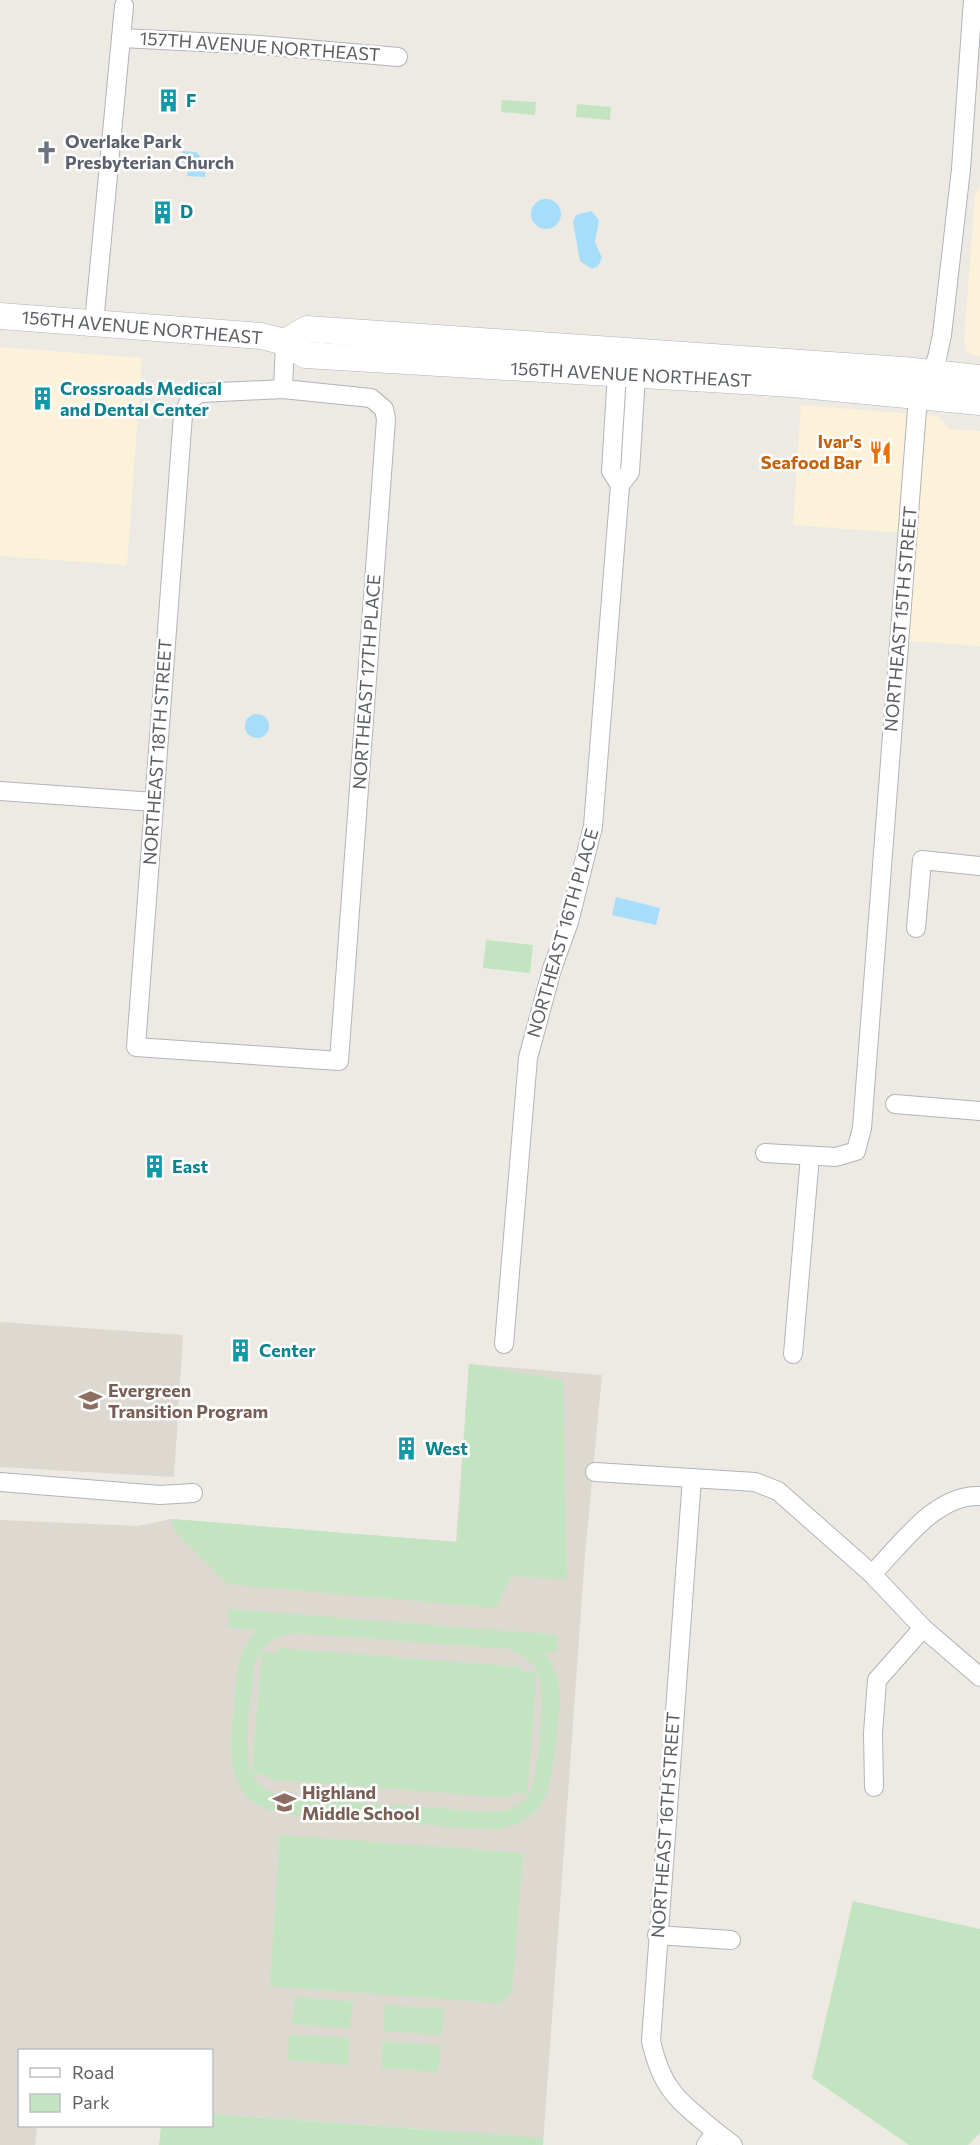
<svg xmlns="http://www.w3.org/2000/svg" width="980" height="2145" font-family="Commissioner,sans-serif">
<style>
.commercial{fill:#fcf1d9}
.education{fill:#ddd9d1}
.green{fill:#c3e4c1;fill-rule:evenodd}
.water{fill:#a5ddfb}
.lines{fill:none;stroke-linecap:round;stroke-linejoin:round}
.street-casing{stroke:#b1b4b8;stroke-width:20}
.secondary-casing{stroke:#b0b3b8;stroke-width:27}
.street{stroke:#fff;stroke-width:18}
.secondary{stroke:#fff;stroke-width:26}
.labels{text-anchor:middle;stroke-width:5;stroke-linejoin:round;paint-order:stroke}
.street-label{font-size:18px;fill:#5b5f63;stroke:#fff}
.culture-label{font-size:18px;font-weight:bold;fill:#0d838f;stroke:#fff;text-anchor:start}
.worship-label{font-size:18px;font-weight:bold;fill:#5b616d;stroke:#fff;text-anchor:start}
.food-label{font-size:18px;font-weight:bold;fill:#c56008;stroke:#fff;text-anchor:end}
.education-label{font-size:18px;font-weight:bold;fill:#785e54;stroke:#fff;text-anchor:start}
</style>
<rect width="100%" height="100%" fill="#edeae3"/>
<!-- commercial -->
<g class="commercial">
<path d="M 980,187 L 980,357 L 967,352 L 964,339 L 975,196 Z"/>
<path d="M 0,347 L 142,358 L 127,565 L 0,556 Z"/>
<path d="M 801,405 L 938,416 L 949,429 L 980,431 L 980,646 L 909,641 L 916,534 L 793,525 Z"/>
</g>
<!-- education -->
<g class="education">
<path d="M 0,1322 L 183,1335 L 174,1477 L 0,1467 Z"/>
<path d="M 469,1364 L 602,1375 L 585,1555 L 543,2145 L 421,2129 L 212,2114 L 212,2050 L 20,2050 L 20,2126 L 37,2126 L 35,2145 L 0,2145 L 0,1520 L 138,1526 L 171,1519 L 456,1542 Z"/>
</g>
<!-- green -->
<g class="green">
<path d="M 502,100 L 536,102 L 535,115 L 501,112 Z"/>
<path d="M 577,104 L 611,107 L 610,120 L 576,117 Z"/>
<path d="M 486,940 L 533,945 L 530,973 L 483,968 Z"/>
<path d="M 469,1364 L 563,1380 L 567,1579 L 511,1576 L 496,1608 L 228,1584 L 175,1531 L 171,1519 L 457,1542 Z"/>
<path d="M 229,1609 L 557,1635 L 556,1653 L 544,1652 C 552,1662 557,1673 559,1686 C 562,1706 553,1783 544,1800 C 534,1818 513,1827 494,1830 L 286,1814 C 224,1804 230,1757 234,1708 C 236,1678 236,1654 257,1630 L 228,1627 ZM 297,1633 L 510,1649 C 521,1654 533,1661 538,1673 C 546,1690 539,1777 529,1793 C 521,1808 505,1812 489,1812 L 284,1797 C 272,1793 260,1788 253,1777 C 240,1757 252,1691 254,1666 C 262,1645 274,1634 297,1633 Z"/>
<path d="M 278,1648 L 521,1667 L 521,1671 L 537,1672 L 527,1794 L 512,1793 L 511,1798 L 268,1779 L 268,1775 L 252,1774 L 262,1652 L 278,1653 Z"/>
<path d="M 280,1835 L 523,1853 L 512,1992 L 500,2003 L 270,1986 Z"/>
<path d="M 853,1901 L 980,1929 L 980,2133 L 968,2145 L 909,2145 L 812,2078 Z"/>
<path d="M 295,1997 L 353,2002 L 350,2028 L 292,2024 Z"/>
<path d="M 385,2005 L 444,2009 L 442,2035 L 384,2031 Z"/>
<path d="M 289,2035 L 349,2038 L 348,2065 L 288,2060 Z"/>
<path d="M 383,2041 L 441,2046 L 438,2072 L 381,2068 Z"/>
<path d="M 212,2114 L 543,2138 L 543,2145 L 159,2145 L 161,2126 L 212,2126 Z"/>
</g>
<!-- water -->
<g class="water">
<path d="M 182,151 L 196,152 L 206,162 L 205,177 L 187,176 L 188,168 L 181,160 Z"/>
<circle cx="546" cy="214" r="15"/>
<path d="M 591,211 L 599,220 L 595,242 L 602,258 L 598,266 L 592,269 L 580,261 L 573,222 L 576,215 Z"/>
<circle cx="257" cy="726" r="12"/>
<path d="M 616,897 L 660,908 L 656,925 L 612,915 Z"/>
</g>
<g class="lines">
<defs>
<g id="street">
<path d="M 121,38 L 260,45 L 398,57"/>
<path d="M 94,323 L 124,6"/>
<path d="M 617,373 L 611,471 L 620,485 L 630,472 L 636,375"/>
<path d="M 283,389 L 371,398 L 384,409 L 386,419 L 339,1061 L 136,1047 L 183,415 L 190,399 L 200,393 Z"/>
<path d="M 283,389 L 285,342"/>
<path d="M 0,791 L 154,802"/>
<path d="M 916,928 L 922,860 L 980,866"/>
<path d="M 895,1104 L 980,1111"/>
<path d="M 765,1153 L 836,1157 L 856,1151 L 862,1128 L 917,409 L 937,358 L 942,335 L 961,169 L 973,0"/>
<path d="M 504,1344 L 528,1058 L 552,969 L 569,922 L 593,826 L 620,485"/>
<path d="M 793,1354 L 810,1156"/>
<path d="M 595,1472 L 755,1482 L 778,1491 L 872,1574 L 923,1628 L 980,1677"/>
<path d="M 692,1478 L 651,2041 C 662,2090 678,2100 716,2132 L 706,2145"/>
<path d="M 0,1482 L 160,1495 L 193,1493"/>
<path d="M 872,1574 C 901,1545 935,1494 980,1496"/>
<path d="M 874,1787 L 873,1733 L 877,1680 L 923,1628"/>
<path d="M 657,1935 L 731,1940"/>
<path d="M 716,2132 L 733,2145"/>
</g>
<g id="secondary">
<path d="M 0,316 L 261,336 L 285,342 L 305,355 L 792,384 L 980,402"/>
<path d="M 285,342 L 307,329 L 903,370 L 980,378"/>
</g>
</defs>
<!-- street casing -->
<use href="#street" class="street-casing"/>
<!-- secondary casing -->
<use href="#secondary" class="secondary-casing"/>
<!-- street -->
<use href="#street" class="street"/>
<!-- secondary -->
<use href="#secondary" class="secondary"/>
</g>
<!-- icons -->
<defs>
<symbol id="building-bare" viewBox="-9 -9 18 18"><path d="M-4-6H4V6H1V3H-1V6H-4ZM-2.5-4.3h1.7v1.8h-1.7ZM.8-4.3h1.7v1.8H.8ZM-2.5-1h1.7V.8h-1.7ZM.8-1h1.7V.8H.8Z" fill="#0f9aa8" stroke="#fff" stroke-width="2.5" paint-order="stroke"/></symbol>
<symbol id="church-bare" viewBox="-9 -9 18 18"><path d="M-1.2-6h2.4v3.5h3.3v2.4h-3.3V6h-2.4V-.1h-3.3v-2.4h3.3Z" fill="#6b7280" stroke="#fff" stroke-width="2.5" paint-order="stroke"/></symbol>
<symbol id="restaurant-bare" viewBox="-9 -9 18 18"><path d="M-5-6h1v4h1v-4h1v4h1v-4h1v5L-1.5 .5V6h-2V.5L-5-1ZM5-6V6H3V1.5H1.5Q1.5-4 5-6Z" fill="#e8710a" stroke="#fff" stroke-width="2.5" paint-order="stroke"/></symbol>
<symbol id="school-bare" viewBox="-9 -9 18 18"><path d="M0-5L7-2L0 1L-7-2ZM-4 1L0 2.5L4 1V4Q0 6-4 4Z" fill="#8d6e63" stroke="#fff" stroke-width="2.5" paint-order="stroke"/></symbol>
</defs>
<g fill-rule="evenodd">
<use href="#building-bare" x="152" y="84" width="33" height="33"/>
<use href="#church-bare" x="30" y="136" width="33" height="33"/>
<use href="#building-bare" x="146" y="196" width="33" height="33"/>
<use href="#building-bare" x="26" y="382" width="33" height="33"/>
<use href="#restaurant-bare" x="864" y="436" width="33" height="33"/>
<use href="#building-bare" x="138" y="1150" width="33" height="33"/>
<use href="#building-bare" x="224" y="1334" width="33" height="33"/>
<use href="#school-bare" x="74" y="1384" width="33" height="33"/>
<use href="#building-bare" x="390" y="1432" width="33" height="33"/>
<use href="#school-bare" x="268" y="1786" width="33" height="33"/>
</g>
<g class="labels">
<!-- street labels -->
<g class="street-label">
<text transform="translate(260 47) rotate(4)" y="6">157TH AVENUE NORTHEAST</text>
<text transform="translate(142 328) rotate(5)" y="6">156TH AVENUE NORTHEAST</text>
<text transform="translate(631 375) rotate(3)" y="6">156TH AVENUE NORTHEAST</text>
<text transform="translate(901 619) rotate(-85)" y="6">NORTHEAST 15TH STREET</text>
<text transform="translate(367 682) rotate(-86)" y="6">NORTHEAST 17TH PLACE</text>
<text transform="translate(158 752) rotate(-86)" y="6">NORTHEAST 18TH STREET</text>
<text transform="translate(563 933) rotate(-74)" y="6">NORTHEAST 16TH PLACE</text>
<text transform="translate(666 1825) rotate(-86)" y="6">NORTHEAST 16TH STREET</text>
</g>
<!-- culture labels -->
<g class="culture-label">
<text x="186" y="107">F</text>
<text x="180" y="218">D</text>
<text x="60" y="395">Crossroads Medical<tspan x="60" dy="21">and Dental Center</tspan></text>
<text x="172" y="1173">East</text>
<text x="259" y="1357">Center</text>
<text x="425" y="1455">West</text>
</g>
<!-- worship labels -->
<g class="worship-label">
<text x="65" y="148">Overlake Park<tspan x="65" dy="21">Presbyterian Church</tspan></text>
</g>
<!-- food labels -->
<g class="food-label">
<text x="862" y="448">Ivar's<tspan x="862" dy="21">Seafood Bar</tspan></text>
</g>
<!-- education labels -->
<g class="education-label">
<text x="108" y="1397">Evergreen<tspan x="108" dy="21">Transition Program</tspan></text>
<text x="302" y="1799">Highland<tspan x="302" dy="21">Middle School</tspan></text>
</g>
</g>
<!-- legend -->
<rect x="18" y="2049" width="195" height="78" fill="#ffffff" stroke="#bdbfc1" stroke-width="1.5"/>
<rect x="30" y="2068" width="30" height="9" fill="#ffffff" stroke="#bdbfc1" stroke-width="1.5"/>
<text x="72" y="2079" font-size="18" fill="#5b5f63">Road</text>
<rect x="30" y="2094" width="30" height="18" fill="#c3e4c1" stroke="#bdbfc1" stroke-width="1.5"/>
<text x="72" y="2109" font-size="18" fill="#5b5f63">Park</text>
</svg>
